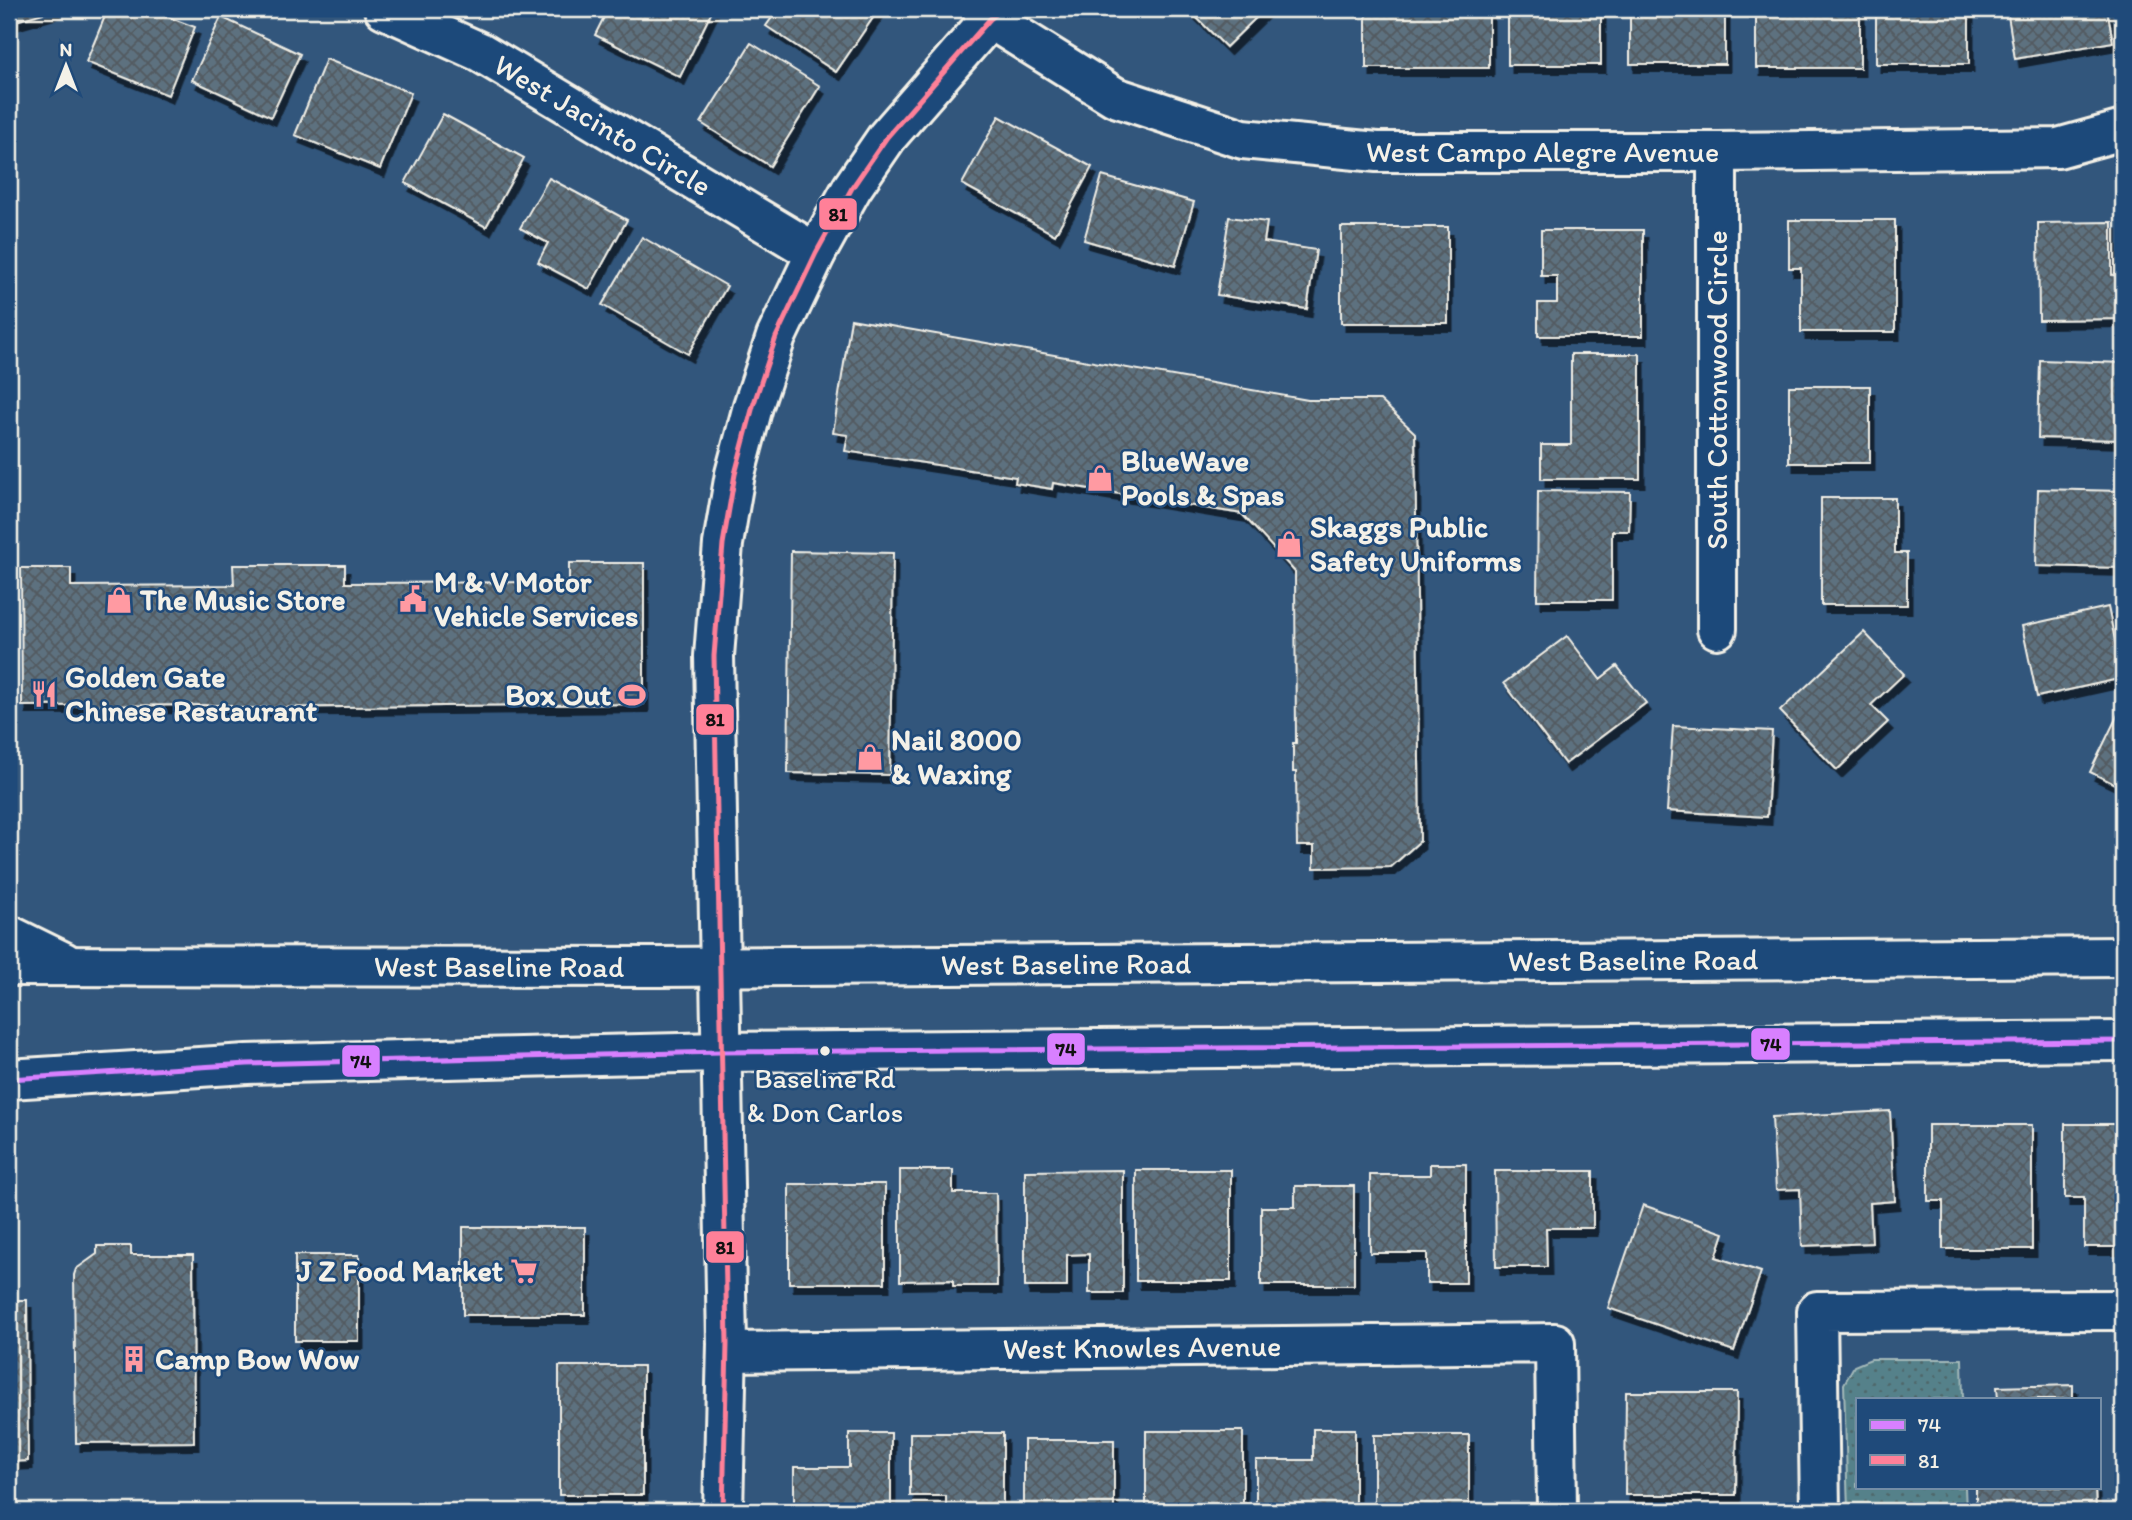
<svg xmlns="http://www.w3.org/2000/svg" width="2132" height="1520" font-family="Itim,sans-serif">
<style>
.grass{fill:url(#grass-dots);stroke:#a4b9b9;stroke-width:2}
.building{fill:url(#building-cross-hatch);stroke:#f4f1e8;stroke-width:2;filter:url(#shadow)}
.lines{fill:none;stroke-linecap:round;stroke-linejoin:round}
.minor-casing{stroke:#f4f1e8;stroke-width:44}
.major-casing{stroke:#f4f1e8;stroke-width:44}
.minor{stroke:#1f4a7a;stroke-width:38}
.major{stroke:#1f4a7a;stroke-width:38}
.bus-1-casing{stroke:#1f4a7a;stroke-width:10}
.bus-2-casing{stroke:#1f4a7a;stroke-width:10}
.bus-1{stroke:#d880ff;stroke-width:5}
.bus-2{stroke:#ff8098;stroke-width:5}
.bus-dot{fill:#f4f1e8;stroke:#1f4a7a;stroke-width:2.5}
.labels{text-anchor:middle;stroke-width:5;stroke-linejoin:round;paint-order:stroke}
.bus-label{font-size:28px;fill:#f4f1e8;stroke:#1f4a7a}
.street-label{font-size:30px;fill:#f4f1e8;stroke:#1f4a7a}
.poi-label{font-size:30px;font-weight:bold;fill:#f4f1e8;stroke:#1f4a7a;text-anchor:start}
.line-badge{stroke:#1f4a7a;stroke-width:2.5}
.pale-badge-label{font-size:19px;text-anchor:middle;font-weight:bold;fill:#111}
</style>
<defs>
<pattern id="grass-dots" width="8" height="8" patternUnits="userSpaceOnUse" patternTransform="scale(1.75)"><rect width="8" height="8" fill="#54818a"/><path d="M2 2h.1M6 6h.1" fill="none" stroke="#4f676b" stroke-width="1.8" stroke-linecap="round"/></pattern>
<pattern id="building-cross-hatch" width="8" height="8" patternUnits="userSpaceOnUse" patternTransform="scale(1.75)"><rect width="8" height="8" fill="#5d717f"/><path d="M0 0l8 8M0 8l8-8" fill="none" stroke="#525a60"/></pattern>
<filter id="shadow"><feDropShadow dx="4.5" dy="8" stdDeviation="0" flood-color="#0009"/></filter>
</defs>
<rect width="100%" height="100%" fill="#32567c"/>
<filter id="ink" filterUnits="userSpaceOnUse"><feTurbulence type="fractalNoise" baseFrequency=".0143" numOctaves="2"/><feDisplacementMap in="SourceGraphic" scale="14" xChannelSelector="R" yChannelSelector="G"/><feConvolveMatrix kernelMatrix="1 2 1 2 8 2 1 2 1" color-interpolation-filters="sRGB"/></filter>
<g filter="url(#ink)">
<!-- grass -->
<path class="grass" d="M 1871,1359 L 1962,1359 L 1963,1399 L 1857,1399 L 1857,1487 L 1965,1487 L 1966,1511 L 1848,1511 L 1844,1384 L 1854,1366 Z"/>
<!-- building -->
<g class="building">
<path d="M 9,9 L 57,9 L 9,23 Z"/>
<path d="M 108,9 L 147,9 L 195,27 L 168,95 L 86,62 Z"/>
<path d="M 608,9 L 713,9 L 680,77 L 595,35 Z"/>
<path d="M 778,9 L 879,9 L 836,72 L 766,26 Z"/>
<path d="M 1188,9 L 1263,9 L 1264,10 L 1226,47 Z"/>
<rect x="1366" y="9" width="123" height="59"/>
<rect x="1508" y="9" width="93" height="56"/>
<rect x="1630" y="9" width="95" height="55"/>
<rect x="1756" y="9" width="104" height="59"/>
<rect x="1876" y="9" width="93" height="55"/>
<path d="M 2007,9 L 2107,9 L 2113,42 L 2015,59 Z"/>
<path d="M 221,17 L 300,54 L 271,117 L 192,80 Z"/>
<path d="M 751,43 L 820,86 L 770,166 L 701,123 Z"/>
<path d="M 326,59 L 411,93 L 380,169 L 295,135 Z"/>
<path d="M 443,114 L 524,158 L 486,227 L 405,183 Z"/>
<path d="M 999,116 L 1092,167 L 1055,235 L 962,184 Z"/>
<path d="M 1102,176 L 1194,202 L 1175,266 L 1084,240 Z"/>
<path d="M 549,178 L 627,220 L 589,289 L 538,262 L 548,243 L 520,228 Z"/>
<path d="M 1229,217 L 1267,222 L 1264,242 L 1316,250 L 1307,309 L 1217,295 Z"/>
<path d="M 1789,220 L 1895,220 L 1895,332 L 1801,332 L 1801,268 L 1789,268 Z"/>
<path d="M 2112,222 L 2112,275 L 2123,274 L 2123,319 L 2039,320 L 2038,223 Z"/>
<rect x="1341" y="227" width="107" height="96"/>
<path d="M 1541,230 L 1643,230 L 1643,336 L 1538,336 L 1538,303 L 1557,303 L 1557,276 L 1541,276 Z"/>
<path d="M 642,237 L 727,286 L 688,354 L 602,305 Z"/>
<path d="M 851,319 L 1308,400 L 1380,400 L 1415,433 L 1420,841 L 1391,867 L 1314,868 L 1314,846 L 1297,846 L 1296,772 L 1293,772 L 1293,743 L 1296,743 L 1295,572 L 1242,514 L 1053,483 L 1052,489 L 1015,483 L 1016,477 L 845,451 L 848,435 L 833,433 Z"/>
<path d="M 1571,354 L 1640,354 L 1640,479 L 1541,479 L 1541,445 L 1571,445 Z"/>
<path d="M 2040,360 L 2123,363 L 2123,440 L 2038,438 Z"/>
<rect x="1789" y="386" width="81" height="77"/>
<path d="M 2038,489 L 2123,491 L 2122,568 L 2036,566 Z"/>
<path d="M 1538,491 L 1630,492 L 1629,531 L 1612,531 L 1612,600 L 1537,600 Z"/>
<path d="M 1821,498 L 1895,498 L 1895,553 L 1907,553 L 1907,605 L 1821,605 Z"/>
<path d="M 791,551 L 893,553 L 890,775 L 788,773 Z"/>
<path d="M 569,563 L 644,563 L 644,704 L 231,708 L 231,705 L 22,706 L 21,568 L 71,568 L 71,586 L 234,585 L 233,565 L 345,565 L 345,583 L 569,582 Z"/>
<path d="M 2108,607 L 2123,678 L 2037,697 L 2022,626 Z"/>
<path d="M 1864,632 L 1904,674 L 1871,705 L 1888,722 L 1837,770 L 1780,711 Z"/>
<path d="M 1567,636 L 1600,679 L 1617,666 L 1646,703 L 1565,764 L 1504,683 Z"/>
<path d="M 2122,706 L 2123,707 L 2123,788 L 2090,772 Z"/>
<path d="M 1673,726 L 1772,731 L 1767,817 L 1667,811 Z"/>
<path d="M 1890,1111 L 1895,1201 L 1870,1203 L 1872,1243 L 1802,1246 L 1800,1189 L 1776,1190 L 1772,1117 Z"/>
<path d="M 2065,1124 L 2123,1124 L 2123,1247 L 2084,1247 L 2084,1198 L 2065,1198 Z"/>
<path d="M 1928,1125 L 2032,1125 L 2032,1249 L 1943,1249 L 1943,1201 L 1928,1201 Z"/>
<path d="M 1430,1164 L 1466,1164 L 1466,1283 L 1427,1283 L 1427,1253 L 1370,1253 L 1370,1175 L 1430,1175 Z"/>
<path d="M 900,1170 L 953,1170 L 953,1193 L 996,1193 L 997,1286 L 953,1286 L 953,1280 L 900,1281 Z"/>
<path d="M 1123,1170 L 1123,1293 L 1089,1293 L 1089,1254 L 1067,1255 L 1067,1287 L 1025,1287 L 1025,1171 Z"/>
<rect x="1136" y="1170" width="95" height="111"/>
<path d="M 1495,1171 L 1593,1171 L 1593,1228 L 1546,1228 L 1547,1267 L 1496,1267 Z"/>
<rect x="789" y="1184" width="96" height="99"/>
<path d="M 1295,1186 L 1354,1186 L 1354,1285 L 1261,1285 L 1261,1207 L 1295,1207 Z"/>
<path d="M 1643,1205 L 1724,1233 L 1716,1257 L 1761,1272 L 1734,1351 L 1608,1308 Z"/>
<rect x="463" y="1227" width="122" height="88"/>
<path d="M 97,1246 L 131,1246 L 131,1255 L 193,1255 L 194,1442 L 76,1443 L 74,1275 L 76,1269 L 97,1254 Z"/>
<rect x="295" y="1255" width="64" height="86"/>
<path d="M 9,1300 L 27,1300 L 28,1461 L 9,1462 Z"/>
<rect x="559" y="1366" width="84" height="129"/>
<path d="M 2073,1385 L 2073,1399 L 1998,1399 L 1997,1387 Z"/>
<path d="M 1626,1392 L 1737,1392 L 1736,1495 L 1625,1495 Z"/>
<path d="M 1313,1429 L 1355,1429 L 1355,1511 L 1256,1511 L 1256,1460 L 1313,1460 Z"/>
<rect x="1146" y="1431" width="97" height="80"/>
<path d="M 849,1433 L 891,1433 L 891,1511 L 794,1511 L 794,1467 L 849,1467 Z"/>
<path d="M 910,1433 L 1003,1433 L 1003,1511 L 946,1511 L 946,1496 L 910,1496 Z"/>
<rect x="1374" y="1435" width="95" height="76"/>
<rect x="2117" y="1435" width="6" height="74"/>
<path d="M 1024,1440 L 1114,1440 L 1114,1510 L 1024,1511 Z"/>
<path d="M 1976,1487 L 2095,1487 L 2096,1511 L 1976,1511 Z"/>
</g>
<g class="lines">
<defs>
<g id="minor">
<path id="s1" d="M 384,9 L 480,52 L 816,253"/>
<path id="s2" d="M 982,9 L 990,19 L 1115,97 L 1243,139 L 1377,152 L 1717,152 L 2058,148 L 2123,130"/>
<path d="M 1717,152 L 1717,629"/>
<path id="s3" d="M 727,1352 L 1555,1343 L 1557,1511"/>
<path d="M 723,1511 L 727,1344 L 714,656 L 723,544 L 735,474 L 753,406 L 776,337 L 816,253 L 852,188 L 887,137 L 990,19 L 1002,9"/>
<path d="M 1820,1511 L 1817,1311 L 2123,1310"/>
</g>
<g id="major">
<path d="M 9,935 L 64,962"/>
<path id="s4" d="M 9,966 L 657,967 L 2123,957"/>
<path d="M 9,1079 L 247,1064 L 720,1052 L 2123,1041"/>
</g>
</defs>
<!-- minor casing -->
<use href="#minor" class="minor-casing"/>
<!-- major casing -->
<use href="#major" class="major-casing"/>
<!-- minor -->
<use href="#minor" class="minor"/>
<!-- major -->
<use href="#major" class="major"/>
<defs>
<path id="bus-1" d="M 9,1079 L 247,1064 L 720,1052 L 2123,1041"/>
<path id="bus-2" d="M 723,1511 L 727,1344 L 714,656 L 723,544 L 735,474 L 753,406 L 776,337 L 816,253 L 852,188 L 887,137 L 990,19 L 1002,9"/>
</defs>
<!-- bus-1 casing -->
<use href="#bus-1" class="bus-1-casing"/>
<!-- bus-2 casing -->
<use href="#bus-2" class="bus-2-casing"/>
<!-- bus-1 -->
<use href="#bus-1" class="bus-1"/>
<!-- bus-2 -->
<use href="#bus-2" class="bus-2"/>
</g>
</g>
<!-- icons -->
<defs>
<symbol id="shop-bare" viewBox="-9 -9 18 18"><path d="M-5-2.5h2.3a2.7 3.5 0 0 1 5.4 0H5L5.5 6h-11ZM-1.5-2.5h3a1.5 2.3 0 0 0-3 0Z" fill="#ff9aa2" stroke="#1f4a7a" stroke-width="2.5" paint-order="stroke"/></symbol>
<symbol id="civic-bare" viewBox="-9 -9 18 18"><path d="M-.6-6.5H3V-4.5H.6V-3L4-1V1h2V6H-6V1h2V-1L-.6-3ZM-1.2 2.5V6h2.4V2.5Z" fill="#ff9aa2" stroke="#1f4a7a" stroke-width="2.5" paint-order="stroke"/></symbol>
<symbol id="restaurant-bare" viewBox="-9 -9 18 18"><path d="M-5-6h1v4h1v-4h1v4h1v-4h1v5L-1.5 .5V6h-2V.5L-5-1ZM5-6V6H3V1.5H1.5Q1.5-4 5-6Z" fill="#ff9aa2" stroke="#1f4a7a" stroke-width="2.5" paint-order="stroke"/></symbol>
<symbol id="stadium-bare" viewBox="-9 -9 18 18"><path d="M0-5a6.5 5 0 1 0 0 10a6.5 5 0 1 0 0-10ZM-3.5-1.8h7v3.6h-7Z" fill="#ff9aa2" stroke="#1f4a7a" stroke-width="2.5" paint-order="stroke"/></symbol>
<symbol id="supermarket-bare" viewBox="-9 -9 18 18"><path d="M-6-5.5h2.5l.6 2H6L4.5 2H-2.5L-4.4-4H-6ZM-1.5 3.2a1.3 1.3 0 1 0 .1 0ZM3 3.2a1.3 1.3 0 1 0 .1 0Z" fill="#ff9aa2" stroke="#1f4a7a" stroke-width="2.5" paint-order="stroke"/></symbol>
<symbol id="building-bare" viewBox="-9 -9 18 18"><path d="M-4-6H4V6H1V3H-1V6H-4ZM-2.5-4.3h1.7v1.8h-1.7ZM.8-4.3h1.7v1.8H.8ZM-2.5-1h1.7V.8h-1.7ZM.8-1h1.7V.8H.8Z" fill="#ff9aa2" stroke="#1f4a7a" stroke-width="2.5" paint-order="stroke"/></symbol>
</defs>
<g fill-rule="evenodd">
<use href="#shop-bare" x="1081" y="459" width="38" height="38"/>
<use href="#shop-bare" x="1270" y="525" width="38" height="38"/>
<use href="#civic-bare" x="394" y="580" width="38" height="38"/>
<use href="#shop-bare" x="100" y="581" width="38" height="38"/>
<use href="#restaurant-bare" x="25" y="675" width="38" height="38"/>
<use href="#stadium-bare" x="613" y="676" width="38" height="38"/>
<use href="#shop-bare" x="851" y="738" width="38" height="38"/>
<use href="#supermarket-bare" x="505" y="1252" width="38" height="38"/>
<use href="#building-bare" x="115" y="1340" width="38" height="38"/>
</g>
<!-- markers -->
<circle class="bus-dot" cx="825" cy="1051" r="6"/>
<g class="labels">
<!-- bus labels -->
<g class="bus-label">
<text x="825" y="1088">Baseline Rd<tspan x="825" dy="34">&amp; Don Carlos</tspan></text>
</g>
<!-- street labels -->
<g class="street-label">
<text dy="10" stroke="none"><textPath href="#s1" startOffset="248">West Jacinto Circle</textPath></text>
<text dy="10" stroke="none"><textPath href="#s2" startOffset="595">West Campo Alegre Avenue</textPath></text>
<text transform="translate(1717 390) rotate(-90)" y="10">South Cottonwood Circle</text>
<text dy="10" stroke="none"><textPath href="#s4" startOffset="1624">West Baseline Road</textPath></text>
<text dy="10" stroke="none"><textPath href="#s4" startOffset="1057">West Baseline Road</textPath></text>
<text dy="10" stroke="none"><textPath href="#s4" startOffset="490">West Baseline Road</textPath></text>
<text dy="10" stroke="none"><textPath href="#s3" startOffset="415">West Knowles Avenue</textPath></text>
</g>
<!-- poi labels -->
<g class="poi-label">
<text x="1121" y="471">BlueWave<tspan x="1121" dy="34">Pools &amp; Spas</tspan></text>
<text x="1310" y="537">Skaggs Public<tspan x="1310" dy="34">Safety Uniforms</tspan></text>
<text x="434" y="592">M &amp; V Motor<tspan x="434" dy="34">Vehicle Services</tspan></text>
<text x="140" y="610">The Music Store</text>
<text x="65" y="687">Golden Gate<tspan x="65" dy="34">Chinese Restaurant</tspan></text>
<text x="611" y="705" text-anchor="end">Box Out</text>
<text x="891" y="750">Nail 8000<tspan x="891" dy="34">&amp; Waxing</tspan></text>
<text x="503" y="1281" text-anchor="end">J Z Food Market</text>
<text x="155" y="1369">Camp Bow Wow</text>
</g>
</g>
<g class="line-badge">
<rect x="818" y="197" width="40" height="34" rx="7" fill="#ff8098"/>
<rect x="695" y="703" width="40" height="33" rx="7" fill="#ff8098"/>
<rect x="1750" y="1027" width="41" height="34" rx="7" fill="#d880ff"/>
<rect x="1046" y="1032" width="40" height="34" rx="7" fill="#d880ff"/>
<rect x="341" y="1044" width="40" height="34" rx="7" fill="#d880ff"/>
<rect x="705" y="1230" width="40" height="34" rx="7" fill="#ff8098"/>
</g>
<g class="pale-badge-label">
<text x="838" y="221">81</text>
<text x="715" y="726">81</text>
<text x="1771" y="1051">74</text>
<text x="1066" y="1056">74</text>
<text x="361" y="1068">74</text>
<text x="725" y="1254">81</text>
</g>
<!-- margin -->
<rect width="2132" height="1520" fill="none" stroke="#1f4a7a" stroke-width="35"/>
<rect x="18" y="18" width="2097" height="1485" fill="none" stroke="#f4f1e8" stroke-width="2.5" filter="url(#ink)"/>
<!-- legend -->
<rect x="1856" y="1398" width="245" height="91" fill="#1f4a7a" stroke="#748da6" stroke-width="2"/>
<rect x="1870" y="1420" width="35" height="10" fill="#d880ff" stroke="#748da6" stroke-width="2"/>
<text x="1918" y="1432" font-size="21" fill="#f4f1e8">74</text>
<rect x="1870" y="1455" width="35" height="10" fill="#ff8098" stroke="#748da6" stroke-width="2"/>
<text x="1918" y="1468" font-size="21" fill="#f4f1e8">81</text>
<!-- north arrow -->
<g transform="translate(66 66)" stroke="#1f4a7a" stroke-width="5" paint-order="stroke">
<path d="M0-5L12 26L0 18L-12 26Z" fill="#f4f1e8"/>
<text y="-10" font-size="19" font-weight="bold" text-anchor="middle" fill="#f4f1e8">N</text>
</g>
</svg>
